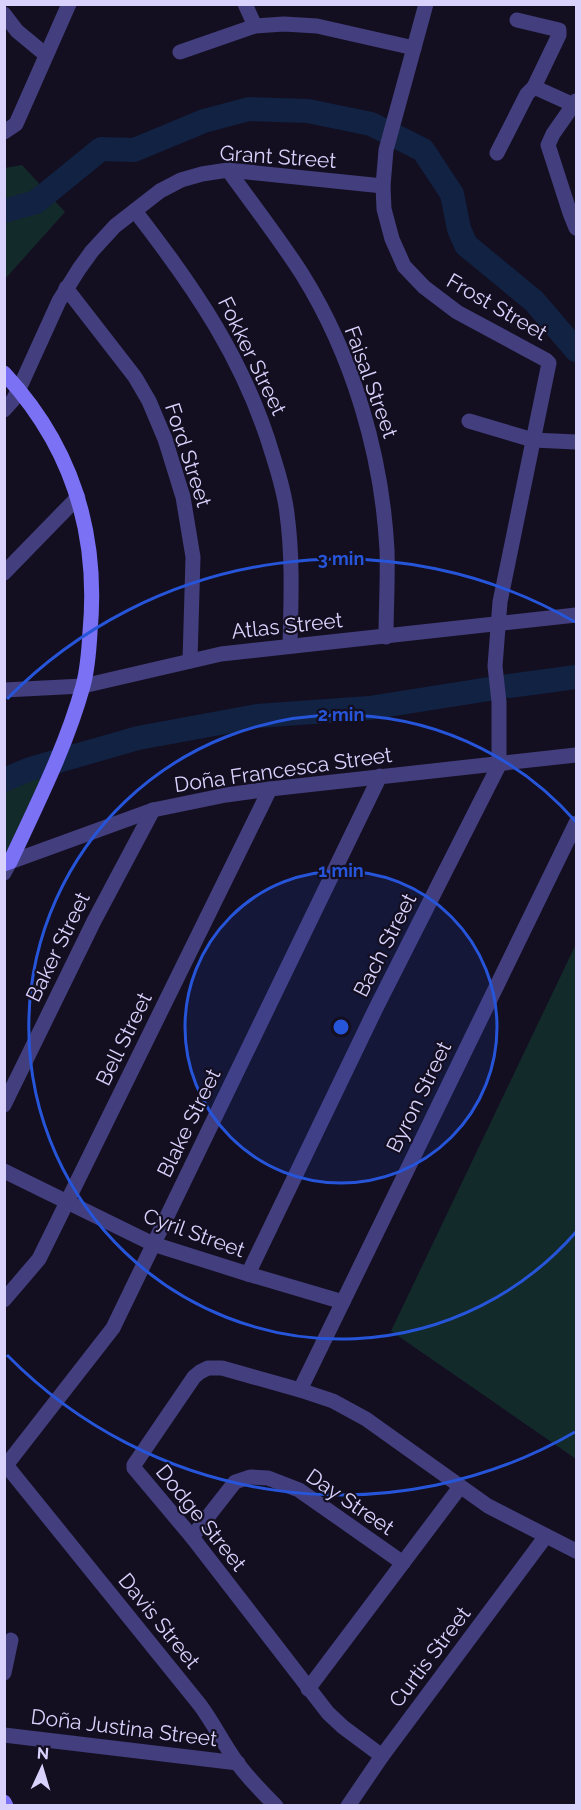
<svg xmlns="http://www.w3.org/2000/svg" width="581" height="1810" font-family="Raleway,sans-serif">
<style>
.green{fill:#132a2a}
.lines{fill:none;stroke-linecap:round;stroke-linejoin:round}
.river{stroke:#112243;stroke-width:24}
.street{stroke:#433e7d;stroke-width:15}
.secondary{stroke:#7b71f4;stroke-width:15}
.ring{fill:none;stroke:#2655da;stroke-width:3}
.labels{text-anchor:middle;stroke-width:4.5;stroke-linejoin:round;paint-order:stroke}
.street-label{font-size:21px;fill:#d9d2fc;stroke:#130f21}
.centre{fill:#2655da;stroke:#130f21;stroke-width:3}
.ring-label{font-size:18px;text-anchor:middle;font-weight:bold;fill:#2655da;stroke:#130f21;stroke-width:4.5;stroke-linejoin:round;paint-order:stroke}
</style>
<rect width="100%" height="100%" fill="#130f21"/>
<!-- green -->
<g class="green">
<path d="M 22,165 L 65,212 L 5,279 L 5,168 Z"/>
<path d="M 45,770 L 7,851 L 5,852 L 4,787 Z"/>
<path d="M 576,944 L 576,1459 L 391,1331 Z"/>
</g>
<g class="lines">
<!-- river -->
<g class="river">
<path d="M 4,211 L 36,202 L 101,149 L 134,150 L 204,121 L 249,109 L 308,111 L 371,124 L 423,150 L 452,194 L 459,229 L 466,245 L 534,301 L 576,350"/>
<path d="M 509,686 L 576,677"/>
<path d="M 4,780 L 30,769 L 138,738 L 257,716 L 369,708 L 489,689"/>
</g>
<!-- street -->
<g class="street">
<path d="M 245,4 L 255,26"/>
<path d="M 4,14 L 17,31 L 46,55"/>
<path d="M 517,20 L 559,30 L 559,35 L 534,87 L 576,106"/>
<path d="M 180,52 L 255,26 L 284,24 L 317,26 L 414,48"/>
<path d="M 576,101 L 553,134 L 548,145 L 570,213 L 576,228"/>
<path d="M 4,132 L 16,124 L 69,4"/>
<path d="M 497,153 L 527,94 L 534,87"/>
<path d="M 228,170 C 253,205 279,238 302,274 C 353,356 382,455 387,550 C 388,579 386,608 386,637"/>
<path d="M 135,211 C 195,288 245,361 273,456 C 279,475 285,495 287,514 C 293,558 291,602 290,646"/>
<path d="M 66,288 L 135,377 L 149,401 L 165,439 L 183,497 L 193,557 L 190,661"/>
<path d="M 4,410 L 13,400 L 19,389 L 59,301 L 79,269 L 92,251 L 115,226 L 160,191 L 181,180 L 202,174 L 228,170 L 383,186"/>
<path d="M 469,421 L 533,440 L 576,442"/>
<path d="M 4,573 L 78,497"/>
<path d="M 4,690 L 83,686 L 221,654 L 576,615"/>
<path d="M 4,873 L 10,862 L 153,810 L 226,795 L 270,789 L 576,755"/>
<path d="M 4,1105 L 94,921 L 153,810"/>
<path d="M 4,1171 L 153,1244 L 248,1274 L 343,1302"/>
<path d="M 248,1274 L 376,1008 L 499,765 L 499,702 L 495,666 L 500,602 L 549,363 L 546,360 L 457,312 L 424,287 L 404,266 L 392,239 L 384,209 L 383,186 L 386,150 L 426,4"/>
<path d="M 4,1300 L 39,1259 L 270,789"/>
<path d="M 300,1390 L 576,823"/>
<path d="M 6,1465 L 200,1705 C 214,1724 224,1745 238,1764 C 249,1779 263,1793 276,1806"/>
<path d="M 4,1468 L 113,1328 L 380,776"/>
<path d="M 192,1537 L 235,1482 L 250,1477 L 268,1478 L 299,1490 L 403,1563"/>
<path d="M 4,1673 L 11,1640"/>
<path d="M 308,1689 L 460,1487"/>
<path d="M 4,1735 L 238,1763"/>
<path d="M 382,1756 L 343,1727 L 328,1713 L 192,1537 L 134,1468 L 134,1465 L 194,1377 L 200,1372 L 208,1368 L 222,1368 L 300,1390 L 333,1401 L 366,1419 L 488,1506 L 576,1551"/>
<path d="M 348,1806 L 382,1756 L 546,1536"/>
</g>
<!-- secondary -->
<g class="secondary">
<path d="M 4,373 C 72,446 99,534 90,632 C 89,650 88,668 83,686 C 66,747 37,804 10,862 L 4,864"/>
<path d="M 4,1802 L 6,1806"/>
</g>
</g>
<!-- distance rings -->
<circle cx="341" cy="1027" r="156" fill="#2655da" fill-opacity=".12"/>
<g class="ring">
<circle cx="341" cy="1027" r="156"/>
<path d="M576 1232A312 312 0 1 1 576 822"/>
<path d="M575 1432A468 468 0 0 1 7 1355M7 699A468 468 0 0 1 575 622"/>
</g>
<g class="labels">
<!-- street labels -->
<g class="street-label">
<text transform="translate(278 157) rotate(4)" y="7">Grant Street</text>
<text transform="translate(497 307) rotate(30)" y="7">Frost Street</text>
<text transform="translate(252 356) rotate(64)" y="7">Fokker Street</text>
<text transform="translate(371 382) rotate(70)" y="7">Faisal Street</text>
<text transform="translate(188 455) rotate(72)" y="7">Ford Street</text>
<text transform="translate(287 626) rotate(-6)" y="7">Atlas Street</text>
<text transform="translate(283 770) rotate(-8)" y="7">Doña Francesca Street</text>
<text transform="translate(385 945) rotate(-63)" y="7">Bach Street</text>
<text transform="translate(58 947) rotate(-64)" y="7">Baker Street</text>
<text transform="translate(124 1039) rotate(-64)" y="7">Bell Street</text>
<text transform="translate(419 1097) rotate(-64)" y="7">Byron Street</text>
<text transform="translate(189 1123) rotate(-64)" y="7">Blake Street</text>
<text transform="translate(194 1233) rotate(20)" y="7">Cyril Street</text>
<text transform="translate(350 1502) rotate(34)" y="7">Day Street</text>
<text transform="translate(201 1518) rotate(51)" y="7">Dodge Street</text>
<text transform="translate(159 1621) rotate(51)" y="7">Davis Street</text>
<text transform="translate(430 1657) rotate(-53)" y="7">Curtis Street</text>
<text transform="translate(124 1728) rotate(7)" y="7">Doña Justina Street</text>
</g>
</g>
<circle cx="341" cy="1027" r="9" class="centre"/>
<g class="ring-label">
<text x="341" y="565">3 min</text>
<text x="341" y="721">2 min</text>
<text x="341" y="877">1 min</text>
</g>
<!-- border -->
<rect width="581" height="1810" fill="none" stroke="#d9d2fc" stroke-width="12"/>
<!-- north arrow -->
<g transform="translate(42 1768) rotate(4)" stroke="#130f21" stroke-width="4.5" paint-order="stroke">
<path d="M0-4.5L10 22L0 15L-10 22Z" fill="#d9d2fc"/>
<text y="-9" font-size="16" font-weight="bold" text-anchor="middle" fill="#d9d2fc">N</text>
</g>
</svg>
